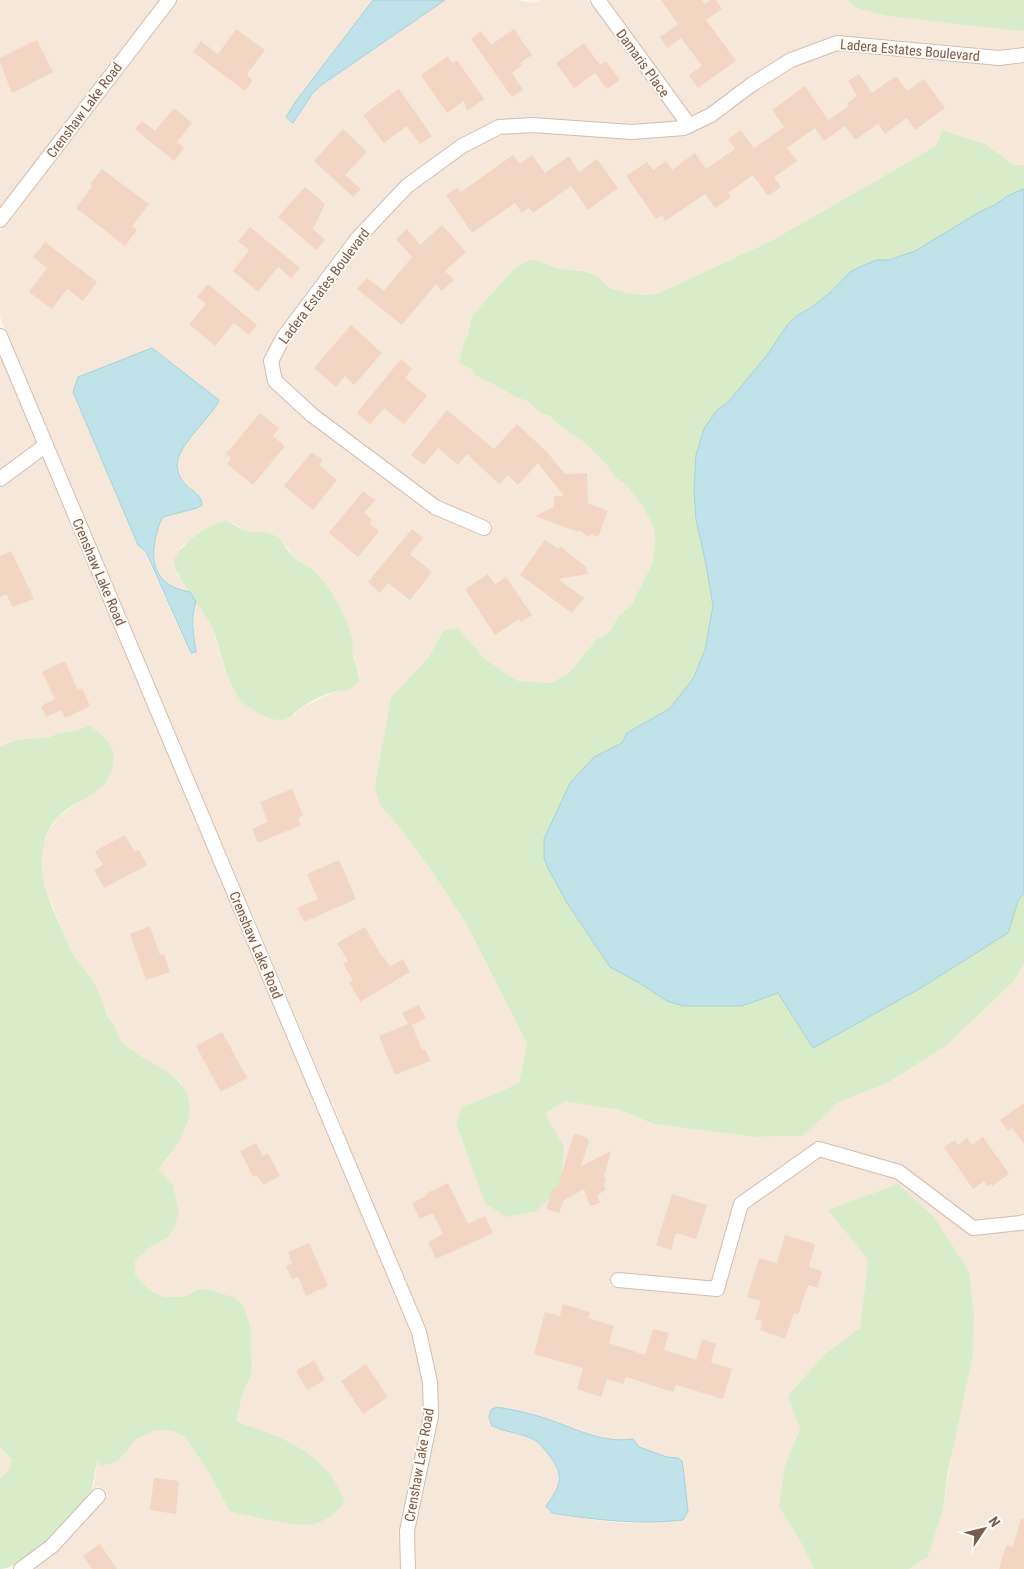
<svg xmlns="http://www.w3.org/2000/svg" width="1024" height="1569" font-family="'Roboto Condensed',sans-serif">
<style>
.residential{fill:#f5e8da;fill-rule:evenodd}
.green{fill:#d8ecc9}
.water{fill:#bfe3e8;stroke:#a5d3da}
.building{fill:#f3d5c3}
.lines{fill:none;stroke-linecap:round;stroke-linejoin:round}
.street-casing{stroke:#d1beb0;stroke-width:16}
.street{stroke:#fff;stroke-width:14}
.labels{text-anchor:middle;stroke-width:4;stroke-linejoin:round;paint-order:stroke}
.street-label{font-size:14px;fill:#7a5c4d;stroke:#fffaf3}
</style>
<rect width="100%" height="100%" fill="#fdf6ec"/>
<!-- residential -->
<g class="residential">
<path d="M 0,0 L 160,0 L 0,209 Z"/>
<path d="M 177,0 L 373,0 L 296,101 L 286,117 L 293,122 L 312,94 L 320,86 L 445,0 L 517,0 L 533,3 L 540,0 L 588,0 L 677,122 L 633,126 L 500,120 L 402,182 L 277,336 L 265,359 L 264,363 L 270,387 L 307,421 L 430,513 L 486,537 L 493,524 L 439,501 L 317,410 L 282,378 L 278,361 L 289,341 L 363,242 L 412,191 L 465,152 L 500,134 L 531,132 L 631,139 L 687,135 L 715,121 L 755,91 L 794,67 L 838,49 L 997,65 L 1024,61 L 1024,165 L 1014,165 L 985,144 L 942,130 L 936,146 L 773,240 L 659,293 L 648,295 L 629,293 L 611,289 L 597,276 L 583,271 L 555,268 L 542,262 L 480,309 L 472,316 L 467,337 L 464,341 L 460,358 L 460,363 L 471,369 L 476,376 L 503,389 L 515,397 L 527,401 L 541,412 L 549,415 L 558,424 L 585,443 L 606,464 L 614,476 L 628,487 L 641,504 L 654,527 L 655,545 L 652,564 L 631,606 L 618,616 L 612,628 L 605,635 L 597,639 L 568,674 L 550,683 L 517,682 L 485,659 L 458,628 L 444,630 L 428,658 L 391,697 L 380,805 L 404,833 L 437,879 L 467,925 L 527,1044 L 519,1083 L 461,1108 L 456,1124 L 463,1144 L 475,1173 L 564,1146 L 545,1114 L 564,1100 L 620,1110 L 653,1124 L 756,1137 L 803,1136 L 839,1102 L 889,1082 L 947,1045 L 1014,981 L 1024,964 L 1024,1214 L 1019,1217 L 976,1221 L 902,1165 L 822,1142 L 816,1143 L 737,1199 L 734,1203 L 712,1282 L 612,1273 L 609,1286 L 716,1296 L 724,1290 L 747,1208 L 820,1156 L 895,1178 L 968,1234 L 973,1235 L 1024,1229 L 1024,1569 L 909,1569 L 928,1557 L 943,1510 L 974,1312 L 969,1271 L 934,1217 L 828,1210 L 868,1260 L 860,1328 L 826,1353 L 789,1396 L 800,1429 L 785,1465 L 802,1544 L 814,1569 L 416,1569 L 414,1531 L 438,1415 L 437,1380 L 426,1329 L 349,1147 L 333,1102 L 331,1101 L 0,317 L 0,231 ZM 78,377 L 219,400 L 217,405 L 181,450 L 177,462 L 178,473 L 190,489 L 198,493 L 197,508 L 163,517 L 159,523 L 153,551 L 153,564 L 159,576 L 171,585 L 182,591 L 190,592 L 177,574 L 181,547 L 214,524 L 233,523 L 246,531 L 264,533 L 276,537 L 287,547 L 292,555 L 308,567 L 344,616 L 353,644 L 353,652 L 360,677 L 338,690 L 301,708 L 295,715 L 225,671 L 212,626 L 196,602 L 194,608 L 194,634 L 196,652 L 190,653 L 73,392 ZM 496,1407 L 506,1409 L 560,1424 L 574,1430 L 619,1441 L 633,1439 L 639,1447 L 667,1457 L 678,1458 L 683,1467 L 688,1510 L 686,1516 L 630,1523 L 601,1521 L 552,1513 L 546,1506 L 557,1490 L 560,1481 L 559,1471 L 541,1444 L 532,1439 L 492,1426 Z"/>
<path d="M 607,0 L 847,0 L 857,8 L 1021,31 L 1024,30 L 1024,48 L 999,51 L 890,40 L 835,36 L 788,55 L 708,110 L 692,117 Z"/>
<path d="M 0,355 L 37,443 L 0,470 Z"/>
<path d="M 42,455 L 412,1334 L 423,1383 L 424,1416 L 400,1531 L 401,1569 L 32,1569 L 56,1552 L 108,1495 L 98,1486 L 87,1498 L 94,1485 L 97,1461 L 118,1461 L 137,1439 L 156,1430 L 173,1431 L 184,1437 L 205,1466 L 231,1511 L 292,1523 L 312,1524 L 303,1450 L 274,1435 L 236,1421 L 243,1393 L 252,1372 L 251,1329 L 244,1306 L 236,1298 L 211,1290 L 199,1289 L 184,1297 L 165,1297 L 151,1291 L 141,1282 L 135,1274 L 135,1261 L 149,1248 L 167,1238 L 175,1227 L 179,1212 L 173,1184 L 157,1169 L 168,1158 L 186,1128 L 189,1100 L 180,1081 L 134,1052 L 119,1038 L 101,1000 L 67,943 L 46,888 L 40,867 L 42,847 L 49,831 L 58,817 L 89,795 L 98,791 L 90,725 L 75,731 L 58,733 L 50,737 L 16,740 L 5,743 L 0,747 L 0,488 L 14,475 Z"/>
<path d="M 0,1447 L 12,1460 L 9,1470 L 0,1478 Z"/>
</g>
<!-- green -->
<g class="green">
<path d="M 847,0 L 1024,0 L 1024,30 L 1021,31 L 889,16 L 857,8 Z"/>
<path d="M 942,130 L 985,144 L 1014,165 L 1024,165 L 1024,189 L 1009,195 L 995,205 L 981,211 L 915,251 L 889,260 L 876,260 L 851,271 L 832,291 L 812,307 L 798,315 L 788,324 L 767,355 L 729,401 L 716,411 L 696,455 L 694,489 L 696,520 L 705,559 L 713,606 L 705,650 L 693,679 L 669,709 L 627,733 L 622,743 L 594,757 L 570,783 L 544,839 L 548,868 L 567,903 L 610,967 L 641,984 L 667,1001 L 683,1006 L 742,1006 L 778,993 L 813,1048 L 919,989 L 1008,933 L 1018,901 L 1024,893 L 1024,964 L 1014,981 L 947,1045 L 889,1082 L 839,1102 L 803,1136 L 756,1137 L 653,1124 L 620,1110 L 564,1101 L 545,1114 L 564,1146 L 561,1186 L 535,1212 L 506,1217 L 485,1203 L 456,1124 L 461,1108 L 519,1083 L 527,1044 L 467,925 L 437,879 L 404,833 L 380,805 L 375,787 L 391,697 L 428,658 L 444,630 L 458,628 L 485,659 L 517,681 L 550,683 L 568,674 L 597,639 L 605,635 L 612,628 L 618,616 L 631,606 L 652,564 L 655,545 L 654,527 L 641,504 L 628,487 L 614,476 L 606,464 L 585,443 L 558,424 L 549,415 L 541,413 L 527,401 L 515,397 L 503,389 L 476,376 L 471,369 L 460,363 L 460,358 L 464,341 L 467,337 L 472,316 L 515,268 L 530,260 L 542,262 L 555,268 L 583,271 L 597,276 L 611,289 L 629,293 L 648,295 L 659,293 L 773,240 L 936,146 Z"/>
<path d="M 226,521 C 234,524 240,529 247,531 C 258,533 268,531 277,537 C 284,542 286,550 292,555 C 299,562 309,566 316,573 C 332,589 350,622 353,644 C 353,647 352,649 353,652 C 354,662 360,672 359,682 L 346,691 C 333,689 312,700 301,708 C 289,718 283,724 267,717 C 257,713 242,704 237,695 C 227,679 223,662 218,645 C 216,638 214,630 210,623 C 203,611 173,573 174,561 C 176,549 204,528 215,524 C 219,522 223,522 226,521 Z"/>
<path d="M 90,725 C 96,731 107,738 111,746 C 114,750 114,759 113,764 C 108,796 78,797 58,817 C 51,824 45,837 43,847 C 36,878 55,912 66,940 C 73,957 86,970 95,985 C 101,994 103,1006 108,1016 C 109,1019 112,1022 114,1025 C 116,1030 117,1035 120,1039 C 133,1054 150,1061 166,1071 C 210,1099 184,1140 158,1169 L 173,1184 L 179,1212 L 175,1227 L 167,1238 L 149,1248 L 135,1261 L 135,1274 L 141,1282 L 151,1291 L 165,1297 L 184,1297 L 199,1289 L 211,1290 L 236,1298 L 244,1306 L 251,1329 L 252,1372 L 243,1393 L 236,1421 C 271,1434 313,1447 334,1480 C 338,1487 341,1494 345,1501 C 337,1512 328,1520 314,1524 C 300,1528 246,1515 230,1511 L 205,1466 L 184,1437 L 173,1431 L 156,1430 L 137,1439 L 118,1461 L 102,1466 L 97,1462 C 94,1474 94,1485 89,1495 C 78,1514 22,1569 0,1569 L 0,1478 L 9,1470 L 12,1460 L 0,1447 L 0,747 L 5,744 L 16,740 L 50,737 L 58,733 L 75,731 Z"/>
<path d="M 898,1184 L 934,1217 L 969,1271 L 974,1312 L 973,1355 L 948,1472 L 943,1510 L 928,1557 L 909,1569 L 814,1569 L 802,1544 L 779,1506 L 785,1465 L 800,1429 L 788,1396 L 826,1353 L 860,1328 L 868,1260 L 828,1210 Z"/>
</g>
<!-- water -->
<g class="water">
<path d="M 373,0 L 445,0 L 320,86 L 312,94 L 293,123 L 286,117 L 296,101 Z"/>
<path d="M 1024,189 L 1024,893 L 1018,901 L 1008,933 L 919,989 L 813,1048 L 778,993 L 742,1006 L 683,1006 L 667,1001 L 641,984 L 610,967 L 567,903 L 548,868 L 544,858 L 544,839 L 570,783 L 594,757 L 622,743 L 627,733 L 669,709 L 693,679 L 705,650 L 713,606 L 705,559 L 696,520 L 694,489 L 696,455 L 704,429 L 716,411 L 729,401 L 767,355 L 788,324 L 798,315 L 812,307 L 832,291 L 851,271 L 876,260 L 889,260 L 915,251 L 981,211 L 995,205 L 1009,195 Z"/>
<path d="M 152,348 L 219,400 L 217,405 C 209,415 202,424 194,433 C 181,450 168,465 186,485 C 193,493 201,492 202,505 L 197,508 L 163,517 C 159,523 158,529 156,536 C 149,565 157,586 190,592 L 196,602 C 190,617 194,637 196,652 L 191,653 L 146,552 L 138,545 L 73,392 L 78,377 Z"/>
<path d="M 496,1407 C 517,1410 541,1416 561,1424 C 584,1433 609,1443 633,1439 L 639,1447 L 667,1457 L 678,1458 L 682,1461 L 683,1467 L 688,1511 L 683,1520 C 637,1525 597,1520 552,1513 L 546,1506 C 560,1486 566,1477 549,1455 C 544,1449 540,1443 533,1439 C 520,1433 505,1432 492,1426 L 489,1417 L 491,1410 Z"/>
</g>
<!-- building -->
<g class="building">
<path d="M 661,0 L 702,0 L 705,4 L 710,0 L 716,0 L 722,9 L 706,20 L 736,61 L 698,88 L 689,75 L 702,66 L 681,38 L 667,48 L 660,37 L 678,24 Z"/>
<path d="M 236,29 L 265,50 L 247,74 L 252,81 L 245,91 L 193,52 L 201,41 L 218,54 Z"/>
<path d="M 514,29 L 532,55 L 520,63 L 522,65 L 512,73 L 523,90 L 512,97 L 471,39 L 481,31 L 491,45 Z"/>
<path d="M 37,40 L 53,72 L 12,93 L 0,63 L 0,58 Z"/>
<path d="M 584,43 L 600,65 L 606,61 L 620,80 L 607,89 L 595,73 L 574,88 L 556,63 Z"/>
<path d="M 448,56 L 452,63 L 457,60 L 484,99 L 467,111 L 464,101 L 447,113 L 421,75 Z"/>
<path d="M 859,74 L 872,93 L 896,76 L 907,91 L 924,79 L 945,108 L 915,130 L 907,118 L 885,134 L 878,124 L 855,140 L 845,126 L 824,141 L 815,128 L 787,148 L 797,161 L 774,177 L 781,187 L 768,196 L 753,175 L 728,193 L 731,197 L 715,208 L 705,194 L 665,221 L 662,215 L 656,219 L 626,176 L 647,162 L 653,170 L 666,161 L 672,170 L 695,153 L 706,169 L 735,149 L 728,139 L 741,130 L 754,148 L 784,127 L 772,110 L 805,86 L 828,120 L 849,106 L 847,103 L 857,96 L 848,81 Z"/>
<path d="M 399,89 L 432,136 L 420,144 L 407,126 L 385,142 L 385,145 L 363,115 Z"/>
<path d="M 174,108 L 192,123 L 177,142 L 184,148 L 174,161 L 135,129 L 142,121 L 155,131 Z"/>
<path d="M 343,129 L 367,152 L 345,175 L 361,189 L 353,197 L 314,161 Z"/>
<path d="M 513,155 L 520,164 L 532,155 L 545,173 L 569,156 L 579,172 L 597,159 L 618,188 L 588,210 L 571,186 L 533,213 L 529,208 L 522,213 L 515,203 L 472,233 L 446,195 L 457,188 L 461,192 Z"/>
<path d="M 102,169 L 149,204 L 132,226 L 137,230 L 125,246 L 76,208 L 92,186 L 90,184 Z"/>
<path d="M 305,187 L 325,204 L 313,229 L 325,240 L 316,250 L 278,217 Z"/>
<path d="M 442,225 L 466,252 L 445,271 L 454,280 L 442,291 L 436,284 L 402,325 L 357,289 L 367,278 L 384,291 L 412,257 L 396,239 L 407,229 L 420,245 Z"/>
<path d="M 250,227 L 300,268 L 291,278 L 278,267 L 258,292 L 233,271 L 249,250 L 238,241 Z"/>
<path d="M 45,242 L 97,282 L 83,301 L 67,289 L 52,309 L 29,292 L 47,268 L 33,257 Z"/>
<path d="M 208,284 L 257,325 L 249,335 L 234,323 L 215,346 L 189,324 L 206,304 L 197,297 Z"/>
<path d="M 351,325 L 382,353 L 354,385 L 345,376 L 336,387 L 314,368 Z"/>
<path d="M 401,359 L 412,369 L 405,378 L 427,396 L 404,424 L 384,408 L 370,424 L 357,413 Z"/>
<path d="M 447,410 L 494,449 L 517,424 L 547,452 L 565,474 L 587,473 L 588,503 L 608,511 L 598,537 L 591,534 L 588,537 L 580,530 L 578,532 L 535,516 L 554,507 L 554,496 L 564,496 L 538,463 L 518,485 L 508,475 L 499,484 L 467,454 L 458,465 L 438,448 L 424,465 L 411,455 Z"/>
<path d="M 260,413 L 279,428 L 273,436 L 285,446 L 253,485 L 227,464 L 231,458 L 226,454 Z"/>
<path d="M 312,452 L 323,460 L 319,465 L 337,480 L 313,510 L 284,486 Z"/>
<path d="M 363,491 L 375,500 L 364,513 L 372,520 L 370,524 L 379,531 L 358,557 L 329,533 Z"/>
<path d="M 412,529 L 423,538 L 410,554 L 432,572 L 410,600 L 388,583 L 380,593 L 368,582 Z"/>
<path d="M 545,540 L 558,549 L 560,546 L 586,567 L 588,574 L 558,579 L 584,598 L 572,613 L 520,575 Z"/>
<path d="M 11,551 L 34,599 L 13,607 L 6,594 L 0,597 L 0,556 Z"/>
<path d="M 488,574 L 495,584 L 506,577 L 532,615 L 521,622 L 519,619 L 495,635 L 465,589 Z"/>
<path d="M 65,661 L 78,690 L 82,688 L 90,706 L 65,718 L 61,710 L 46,717 L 41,706 L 55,699 L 42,672 Z"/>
<path d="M 292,789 L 303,815 L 298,818 L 301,825 L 258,843 L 252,829 L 268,822 L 260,802 Z"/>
<path d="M 125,835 L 135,852 L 139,850 L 147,865 L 104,888 L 94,870 L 103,865 L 95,851 Z"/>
<path d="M 339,860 L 356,899 L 304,922 L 297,908 L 318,899 L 307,874 Z"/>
<path d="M 150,926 L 160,955 L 164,954 L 170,972 L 146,980 L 130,934 Z"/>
<path d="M 365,927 L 382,957 L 383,956 L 390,967 L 403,959 L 410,972 L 360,1002 L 349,982 L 353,980 L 343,963 L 348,961 L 337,943 Z"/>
<path d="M 419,1005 L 426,1018 L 412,1025 L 422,1050 L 425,1049 L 430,1061 L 395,1075 L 379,1036 L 408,1024 L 402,1013 Z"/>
<path d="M 222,1032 L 247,1078 L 221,1092 L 196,1046 Z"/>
<path d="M 1024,1103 L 1024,1144 L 1012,1128 L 1008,1131 L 1000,1120 Z"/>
<path d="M 576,1134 L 586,1137 L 589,1141 L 581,1166 L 611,1151 L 604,1176 L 606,1180 L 604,1186 L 606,1190 L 597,1195 L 600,1203 L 590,1206 L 584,1189 L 564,1200 L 559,1213 L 546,1209 L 552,1190 L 558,1186 L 573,1136 Z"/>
<path d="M 983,1137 L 1009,1174 L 992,1186 L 991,1184 L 987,1186 L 984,1181 L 973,1189 L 944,1147 L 955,1140 L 958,1145 L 967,1138 L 972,1145 Z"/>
<path d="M 256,1143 L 263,1156 L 268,1153 L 280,1176 L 263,1185 L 257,1175 L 253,1177 L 240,1151 Z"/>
<path d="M 448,1183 L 468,1224 L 485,1216 L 493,1233 L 436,1259 L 428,1242 L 443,1234 L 433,1213 L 420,1219 L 412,1203 L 426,1196 L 425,1194 Z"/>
<path d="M 672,1194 L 707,1205 L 696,1239 L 676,1233 L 671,1250 L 656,1245 Z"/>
<path d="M 785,1235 L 815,1244 L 809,1267 L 822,1271 L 818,1288 L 808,1285 L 798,1315 L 794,1313 L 785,1339 L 760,1330 L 762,1321 L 755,1319 L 761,1301 L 747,1297 L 759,1258 L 777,1263 Z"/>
<path d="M 309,1243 L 328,1286 L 306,1296 L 298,1277 L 292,1279 L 286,1266 L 292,1263 L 288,1252 Z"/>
<path d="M 563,1304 L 590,1312 L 588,1318 L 614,1326 L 609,1343 L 645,1355 L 653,1329 L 669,1333 L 664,1350 L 696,1360 L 702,1339 L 716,1344 L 711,1362 L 732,1369 L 723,1399 L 676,1385 L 673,1392 L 626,1377 L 623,1384 L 607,1379 L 601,1397 L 577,1389 L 583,1368 L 534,1354 L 545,1312 L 560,1316 Z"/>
<path d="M 314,1360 L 325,1380 L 307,1390 L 296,1371 Z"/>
<path d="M 366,1364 L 388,1397 L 363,1414 L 341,1381 Z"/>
<path d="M 154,1478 L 179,1481 L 176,1514 L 150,1510 Z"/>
<path d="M 1021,1518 L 1024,1519 L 1024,1569 L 999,1569 L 1006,1545 L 1013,1547 Z"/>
<path d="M 100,1544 L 117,1569 L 92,1569 L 83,1556 Z"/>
</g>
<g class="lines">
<defs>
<g id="street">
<path d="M 598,0 L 689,125"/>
<path d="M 0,220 L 169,0"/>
<path d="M 0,336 L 419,1332 L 430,1382 L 431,1416 L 407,1531 L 408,1569"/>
<path d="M 0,479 L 46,445"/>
<path d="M 484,528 L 435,507 L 312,415 L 275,381 L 271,361 L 283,338 L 358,238 L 407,186 L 462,146 L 499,127 L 532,125 L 632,132 L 684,128 L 711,115 L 751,85 L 791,60 L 837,43 L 999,58 L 1024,55"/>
<path d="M 618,1280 L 717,1289 L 741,1204 L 819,1149 L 899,1172 L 973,1228 L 1021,1223 L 1024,1222"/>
<path d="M 21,1569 L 52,1546 L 98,1496"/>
</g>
</defs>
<!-- street casing -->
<use href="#street" class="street-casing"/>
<!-- street -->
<use href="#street" class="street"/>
</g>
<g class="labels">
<!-- street labels -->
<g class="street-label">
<text transform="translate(910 50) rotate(5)" y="5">Ladera Estates Boulevard</text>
<text transform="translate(643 63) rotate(54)" y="5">Damaris Place</text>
<text transform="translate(84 110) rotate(-53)" y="5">Crenshaw Lake Road</text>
<text transform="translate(324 286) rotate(-53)" y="5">Ladera Estates Boulevard</text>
<text transform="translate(99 572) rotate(67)" y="5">Crenshaw Lake Road</text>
<text transform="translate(256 945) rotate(67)" y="5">Crenshaw Lake Road</text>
<text transform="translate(419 1465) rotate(-80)" y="5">Crenshaw Lake Road</text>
</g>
</g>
<!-- north arrow -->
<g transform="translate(984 1529) rotate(55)" stroke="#fffaf3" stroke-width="4" paint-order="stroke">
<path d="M0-4L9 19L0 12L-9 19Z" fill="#7a5c4d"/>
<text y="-8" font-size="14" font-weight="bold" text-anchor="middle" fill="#7a5c4d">N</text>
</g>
</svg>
